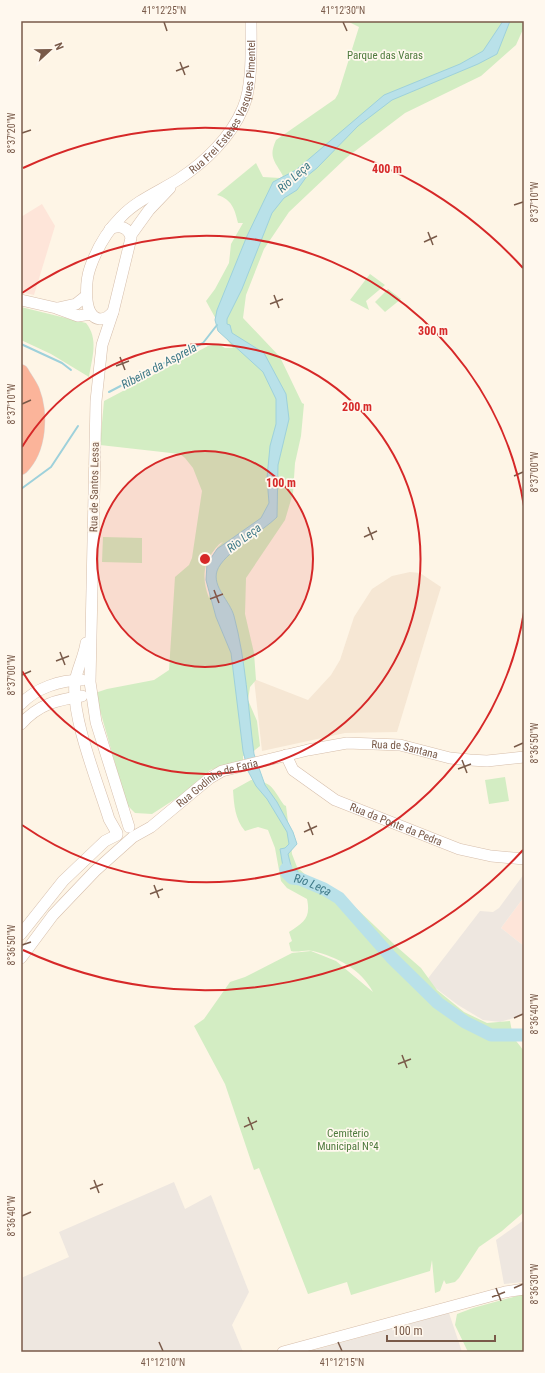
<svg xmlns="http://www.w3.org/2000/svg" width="545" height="1373" font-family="'Roboto Condensed',sans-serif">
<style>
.residential{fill:#f6e7d4}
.commercial{fill:#fee5d9}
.industrial{fill:#eee7e0}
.green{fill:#d3edc3;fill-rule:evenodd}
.water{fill:#b9e1e9;stroke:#9ed1db}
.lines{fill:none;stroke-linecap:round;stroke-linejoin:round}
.stream{stroke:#9ed1db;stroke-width:2}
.river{stroke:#b9e1e9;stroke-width:13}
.secondary-casing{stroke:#d6beab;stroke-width:12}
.highway-casing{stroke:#dcd4d0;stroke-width:16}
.secondary{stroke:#fff;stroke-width:11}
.highway{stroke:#fbb49a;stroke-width:15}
.ticks{fill:none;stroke:#795a49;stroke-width:1.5}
.ring{fill:none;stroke:#d62828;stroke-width:2}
.labels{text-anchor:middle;stroke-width:3.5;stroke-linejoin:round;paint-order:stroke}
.park-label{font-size:11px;fill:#4e7a3d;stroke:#fff8ee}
.street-label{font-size:11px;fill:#795a49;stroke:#fff8ee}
.water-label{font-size:12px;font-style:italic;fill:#3e7987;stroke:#fff8ee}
.centre{fill:#d62828;stroke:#fff8ee;stroke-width:2}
.ring-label{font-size:12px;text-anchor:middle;font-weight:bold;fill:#d62828;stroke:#fff8ee;stroke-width:3.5;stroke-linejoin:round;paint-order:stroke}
.neatline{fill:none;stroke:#795a49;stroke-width:1.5}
.ticks-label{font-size:10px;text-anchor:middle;fill:#795a49}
</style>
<rect width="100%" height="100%" fill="#fef5e6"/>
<!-- residential -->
<path class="residential" d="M 410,572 L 420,573 L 441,587 L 397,732 L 345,733 L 262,751 L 254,679 L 308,700 L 331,675 L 340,660 L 354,617 L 372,589 L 392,576 Z"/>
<!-- commercial -->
<g class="commercial">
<path d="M 42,204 L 55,226 L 34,295 L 21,292 L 21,217 Z"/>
<path d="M 524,897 L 524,946 L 501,928 Z"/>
</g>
<!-- industrial -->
<g class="industrial">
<path d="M 524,874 L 524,897 L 501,928 L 524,946 L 524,1015 L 500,1022 L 483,1020 L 458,1005 L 426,981 L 480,911 L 493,912 L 499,908 Z"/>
<path d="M 174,1182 L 185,1209 L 211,1195 L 249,1292 L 232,1325 L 243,1352 L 21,1352 L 21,1278 L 69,1257 L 59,1232 Z"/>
<path d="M 524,1220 L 524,1282 L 504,1284 L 496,1240 Z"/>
<path d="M 449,1313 L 462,1352 L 307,1352 Z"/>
</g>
<!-- green -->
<g class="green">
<path d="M 347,21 L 524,21 L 524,27 L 516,45 L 481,76 L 405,113 L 346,158 L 289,212 L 264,249 L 246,295 L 243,318 L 280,357 L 302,403 L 304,404 L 301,436 L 295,463 L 293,493 L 285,520 L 246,578 L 245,614 L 254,653 L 256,680 L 250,687 L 248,700 L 257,721 L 260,746 L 250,754 L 243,756 L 243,760 L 210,770 L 183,794 L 152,814 L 135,813 L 127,805 L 95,693 L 107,689 L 154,680 L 169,670 L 175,577 L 189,565 L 192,558 L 202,491 L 193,468 L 185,458 L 180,454 L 100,445 L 104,401 L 208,346 L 218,344 L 225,348 L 233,348 L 228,341 L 206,301 L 215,289 L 229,263 L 231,244 L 243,223 L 238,223 C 235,210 232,199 217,195 L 256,163 L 263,177 L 280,178 L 283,176 C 275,161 268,158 276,140 L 335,99 L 338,94 L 359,27 ZM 223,542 L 217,548 L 209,598 C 203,582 202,567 212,553 C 216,548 218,544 223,542 Z"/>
<path d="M 370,274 L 385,285 L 366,301 L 369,310 L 350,300 Z"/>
<path d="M 388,289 L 401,299 L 385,312 L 375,302 Z"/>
<path d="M 21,307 L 86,323 C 99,339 92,358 89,377 L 51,354 L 21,340 Z"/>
<path d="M 103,537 L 142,538 L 142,563 L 102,562 Z"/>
<path d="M 505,777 L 509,801 L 489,804 L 485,780 Z"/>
<path d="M 251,780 C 272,781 273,789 284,805 L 286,806 L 292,854 L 297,867 L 310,879 L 320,889 L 337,894 L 355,907 L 397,947 L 421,968 L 437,990 L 464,1012 L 487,1023 L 510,1021 L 513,1037 L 524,1051 L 524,1212 L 502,1231 L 479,1247 L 459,1278 L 455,1282 L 446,1284 L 444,1280 L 440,1291 L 435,1293 L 432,1260 L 430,1271 L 351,1295 L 347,1282 L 308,1294 L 259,1168 L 254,1170 L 225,1084 L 194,1026 L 204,1019 L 230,982 L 245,977 L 292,953 L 311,951 L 336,961 L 373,992 C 361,969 337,957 313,951 C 306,949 298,953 291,951 L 289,943 L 292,941 L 289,932 C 304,922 311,918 307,899 L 287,888 L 281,881 L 275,848 L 268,830 L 258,827 L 245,831 C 235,819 234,805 233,790 Z"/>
<path d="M 524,1294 L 524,1352 L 468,1352 L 455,1325 L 457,1314 L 473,1308 Z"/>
</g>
<!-- water -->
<path class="water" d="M 503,21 L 510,21 L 497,54 L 478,64 L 392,100 L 358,126 L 317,168 L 307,176 L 297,190 L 284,198 L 272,213 L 242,289 L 227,319 L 227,324 L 230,325 L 232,333 L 264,353 L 286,394 L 289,419 L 278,465 L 277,517 C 262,532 223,553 217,571 C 212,587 230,601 234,616 C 246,661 248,708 254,754 L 265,785 L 277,802 L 293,832 L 297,844 L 288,854 L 292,870 L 298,871 L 297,883 L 285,879 L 280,849 L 285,848 L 289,844 L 287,832 L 267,799 L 256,786 L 248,771 L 243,751 L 231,653 L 216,617 L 206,580 L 207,564 L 217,549 L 261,518 L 269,503 L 267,478 L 270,446 L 276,424 L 276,399 L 263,372 L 218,331 L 215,320 L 217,310 L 247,236 L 273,182 L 296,170 L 384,95 L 460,64 L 483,51 Z"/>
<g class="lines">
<!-- stream -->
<g class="stream">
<path d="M 21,344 L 62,363 L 71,370"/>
<path d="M 109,392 L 203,343 L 217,325"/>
<path d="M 21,489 L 51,467 L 78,426"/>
</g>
<!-- river -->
<path class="river" id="s1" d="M 286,869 L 287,873 L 292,878 L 300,879 L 324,889 L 339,898 L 391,957 L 438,1003 L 465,1022 L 491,1035 L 524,1035"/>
<defs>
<g id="secondary">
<path d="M 110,229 C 120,224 129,228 131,238 L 113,312 L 102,345 L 96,401 L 90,682 L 96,722 L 129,827"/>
<path d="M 131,235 L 149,210 L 170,188"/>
<path d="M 21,300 L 56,308 L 78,316 L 91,314"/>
<path d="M 58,308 L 76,304 L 86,296"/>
<path id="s2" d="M 113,312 C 109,316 106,319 100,319 C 82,317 86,280 90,268 C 97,248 106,232 121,217 C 137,200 160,191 179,179 C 205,162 231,137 243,108 C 253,85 251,46 251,21"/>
<path d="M 86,643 C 84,657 77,669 75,682 C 71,717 98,783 109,819 L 117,833"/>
<path d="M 21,704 C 36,688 60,680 82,680"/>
<path d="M 21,724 C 39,704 57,700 82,696"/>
<path id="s3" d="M 286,755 L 293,770 L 335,800 L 459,849 L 491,856 L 524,859"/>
<path d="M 21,934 L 63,881 L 105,841 L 117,835"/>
<path id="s4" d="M 21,958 L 53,915 L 95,871 L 133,837 L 151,827 L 210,778 L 222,771 L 308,750 L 347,743 L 400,745 L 450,758 L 470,760 L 487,761 L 524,757"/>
<path d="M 283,1352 L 505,1292 L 524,1289"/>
</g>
<g id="highway">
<path d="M 21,372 C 24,378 29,384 32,391 C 41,414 39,449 21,467"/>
<path d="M 21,397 C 27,414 26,429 21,446"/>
</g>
</defs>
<!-- secondary casing -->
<use href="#secondary" class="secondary-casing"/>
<!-- highway casing -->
<use href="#highway" class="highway-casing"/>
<!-- secondary -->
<use href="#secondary" class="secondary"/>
<!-- highway -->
<use href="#highway" class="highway"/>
</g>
<!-- ticks -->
<path class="ticks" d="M 164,22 L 167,31M 343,22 L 347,31M 180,62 L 185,75M 176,71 L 189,66M 22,133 L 31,130M 514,205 L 523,202M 428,232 L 433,245M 424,242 L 437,236M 274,295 L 279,308M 270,304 L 283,299M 120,357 L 125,370M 116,366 L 129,361M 22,404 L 31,400M 514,476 L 523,472M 368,527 L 373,540M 364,537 L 377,531M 214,590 L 219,603M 210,599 L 223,594M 60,652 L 65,665M 56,661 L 69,656M 22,675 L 31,671M 514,747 L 523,743M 462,760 L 467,773M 458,769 L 471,764M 308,822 L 313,835M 304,832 L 317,826M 154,885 L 159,898M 150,894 L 163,889M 22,945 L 31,942M 514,1018 L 523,1014M 402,1055 L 407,1068M 398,1064 L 411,1059M 248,1117 L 253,1130M 244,1127 L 257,1121M 94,1180 L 99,1193M 90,1189 L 103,1184M 22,1216 L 31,1212M 496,1288 L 501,1301M 514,1288 L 523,1284M 492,1297 L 505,1292M 159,1342 L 163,1351M 338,1342 L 342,1351"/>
<!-- distance rings -->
<circle cx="205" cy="559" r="108" fill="#d62828" fill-opacity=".12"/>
<g class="ring">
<circle cx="205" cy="559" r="108"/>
<path d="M22 447A215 215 0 1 1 22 671"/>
<path d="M524 612A323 323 0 0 1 22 825M22 293A323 323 0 0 1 524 506"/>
<path d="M523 850A431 431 0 0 1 23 950M23 168A431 431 0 0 1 523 268"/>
</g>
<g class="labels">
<!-- park labels -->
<g class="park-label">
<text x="385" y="59">Parque das Varas</text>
<text x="348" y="1137">Cemitério<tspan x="348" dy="13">Municipal Nº4</tspan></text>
</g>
<!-- street labels -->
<g class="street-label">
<text dy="4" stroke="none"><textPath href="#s2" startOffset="292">Rua Frei Esteves Vasques Pimentel</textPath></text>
<text transform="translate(94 487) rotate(-89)" y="4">Rua de Santos Lessa</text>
<text dy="4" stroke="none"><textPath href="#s4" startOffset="463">Rua de Santana</textPath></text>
<text dy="4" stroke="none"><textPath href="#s4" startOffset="267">Rua Godinho de Faria</textPath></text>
<text dy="4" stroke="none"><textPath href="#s3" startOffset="134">Rua da Ponte da Pedra</textPath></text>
</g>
<!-- water labels -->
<g class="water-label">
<text transform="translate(294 177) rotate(-42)" y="4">Rio Leça</text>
<text transform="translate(159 366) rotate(-28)" y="4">Ribeira da Asprela</text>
<text transform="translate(244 538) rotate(-37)" y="4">Rio Leça</text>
<text dy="4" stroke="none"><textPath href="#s1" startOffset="33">Rio Leça</textPath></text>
</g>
</g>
<circle cx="205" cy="559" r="6" class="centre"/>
<g class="ring-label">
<text x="387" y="173">400 m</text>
<text x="433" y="335">300 m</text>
<text x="357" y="411">200 m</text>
<text x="281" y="487">100 m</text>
</g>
<!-- border -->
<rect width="545" height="1373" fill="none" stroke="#fff8ee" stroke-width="44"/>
<!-- north arrow -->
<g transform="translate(50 50) rotate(68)" stroke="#fff8ee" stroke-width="3" paint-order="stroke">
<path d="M0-3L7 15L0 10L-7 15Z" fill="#795a49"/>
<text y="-6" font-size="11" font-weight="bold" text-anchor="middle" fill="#795a49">N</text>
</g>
<!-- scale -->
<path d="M387 1335v6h108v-6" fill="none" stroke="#795a49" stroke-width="2"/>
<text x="393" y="1335" font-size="12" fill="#795a49" stroke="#fff8ee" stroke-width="3" paint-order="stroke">100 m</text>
<rect x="22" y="22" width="501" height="1329" class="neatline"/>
<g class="ticks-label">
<text x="164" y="14">41°12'25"N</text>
<text x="343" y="14">41°12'30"N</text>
<text transform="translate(11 133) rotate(-90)" y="4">8°37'20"W</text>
<text transform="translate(534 202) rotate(-90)" y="4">8°37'10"W</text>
<text transform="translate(11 404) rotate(-90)" y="4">8°37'10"W</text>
<text transform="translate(534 472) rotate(-90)" y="4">8°37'00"W</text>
<text transform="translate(11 675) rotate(-90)" y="4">8°37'00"W</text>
<text transform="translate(534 743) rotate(-90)" y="4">8°36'50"W</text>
<text transform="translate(11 945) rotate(-90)" y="4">8°36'50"W</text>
<text transform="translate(534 1014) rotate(-90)" y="4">8°36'40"W</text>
<text transform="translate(11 1216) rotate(-90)" y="4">8°36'40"W</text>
<text transform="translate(534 1284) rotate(-90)" y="4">8°36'30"W</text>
<text x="163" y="1366">41°12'10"N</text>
<text x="342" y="1366">41°12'15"N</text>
</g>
</svg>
